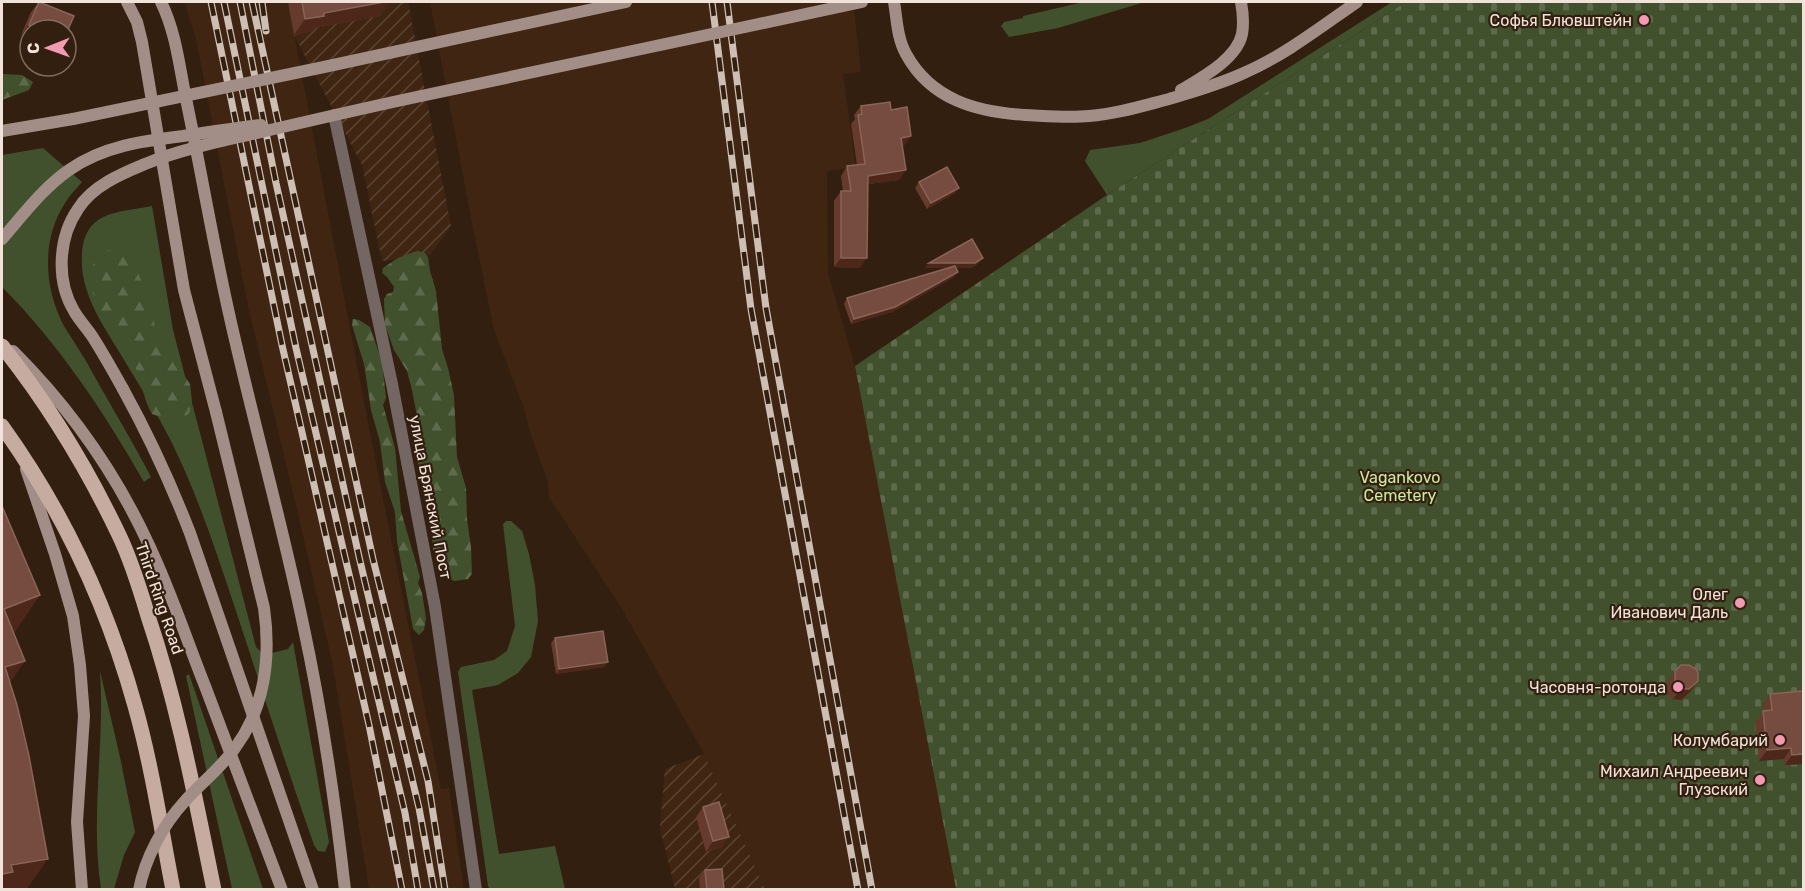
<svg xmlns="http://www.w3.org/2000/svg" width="1805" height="891" font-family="Rubik,sans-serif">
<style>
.built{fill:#3f2512}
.industrial{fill:url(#industrial-furrows)}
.grass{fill:#41512d}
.forest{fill:url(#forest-firs)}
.cemetery{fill:url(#cemetery-stones)}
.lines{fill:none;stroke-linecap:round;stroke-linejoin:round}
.street{stroke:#746763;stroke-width:12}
.secondary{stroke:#a28e86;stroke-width:12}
.primary{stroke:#c6aba1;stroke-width:15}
.rail-casing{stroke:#cebfb4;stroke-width:7}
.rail{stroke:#331f10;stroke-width:4.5;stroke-dasharray:14;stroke-linecap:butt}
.secondary-bridge{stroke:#a28e86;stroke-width:12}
.wall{fill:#663a2d}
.shaded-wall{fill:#4c271a}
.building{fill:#754c3f;stroke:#896458;stroke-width:1.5}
.poi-dot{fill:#f19ab1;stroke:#331f10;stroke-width:2}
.labels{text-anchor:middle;stroke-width:4.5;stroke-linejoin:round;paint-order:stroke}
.poi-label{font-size:16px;fill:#f1e3d9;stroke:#331f10;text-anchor:end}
.park-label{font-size:16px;fill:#caeba1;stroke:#331f10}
.street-label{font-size:16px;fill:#f1e3d9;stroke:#331f10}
</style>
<defs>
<pattern id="industrial-furrows" width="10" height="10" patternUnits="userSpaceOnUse" patternTransform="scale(1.5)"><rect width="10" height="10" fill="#3f2512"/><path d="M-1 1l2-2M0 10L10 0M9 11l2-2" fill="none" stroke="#5b4434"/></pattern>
<pattern id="forest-firs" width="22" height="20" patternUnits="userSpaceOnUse" patternTransform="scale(1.5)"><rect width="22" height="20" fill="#41512d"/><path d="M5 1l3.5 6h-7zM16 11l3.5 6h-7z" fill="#5d6a4b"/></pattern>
<pattern id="cemetery-stones" width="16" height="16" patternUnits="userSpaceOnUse" patternTransform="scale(1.5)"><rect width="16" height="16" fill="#41512d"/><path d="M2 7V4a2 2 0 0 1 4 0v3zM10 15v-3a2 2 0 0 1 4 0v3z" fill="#5d6a4b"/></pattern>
</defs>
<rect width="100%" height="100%" fill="#331f10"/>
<!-- built -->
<g class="built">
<path d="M 184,2 L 288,2 L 368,423 L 441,789 L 449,788 L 464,889 L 369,889 L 333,666 L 298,514 L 248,306 L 196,39 Z"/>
<path d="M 430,2 L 853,2 L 861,72 L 843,74 L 856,167 L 827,171 L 828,273 L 855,366 L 956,889 L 765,889 L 704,754 L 622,609 L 549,497 L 548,482 L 530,432 L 524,408 L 494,330 L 472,223 Z"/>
</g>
<!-- industrial -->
<g class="industrial">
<path d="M 288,2 L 408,2 L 451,226 L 430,255 L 382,261 L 362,165 L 294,35 Z"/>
<path d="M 704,754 L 765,889 L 675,889 L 660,828 L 665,769 Z"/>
</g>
<!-- grass -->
<g class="grass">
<path d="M 1084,2 L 1145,2 L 1058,28 L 1009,37 L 1001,26 L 1004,22 L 1023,18 L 1023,16 Z"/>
<path d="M 1392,2 L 1406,2 L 1107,195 L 1085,161 L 1090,150 L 1140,143 L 1185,128 L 1208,119 Z"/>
<path d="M 43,148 L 82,182 C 76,189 69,196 65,203 C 41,240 44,288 64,326 C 71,338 79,349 86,361 C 107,400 131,438 151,477 L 144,482 C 104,412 59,344 2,287 L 2,155 Z"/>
<path d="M 152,206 L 173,330 L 256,647 L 264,655 L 288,649 L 293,642 L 329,842 L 325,852 L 318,851 L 314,845 C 286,766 261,687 235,608 C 216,551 197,493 170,439 C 157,414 142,389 127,365 C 107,330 79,296 82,254 C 85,210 118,213 152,206 Z"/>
<path d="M 506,521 L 511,521 L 522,531 L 529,554 L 535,585 L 538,621 L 531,657 L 518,673 L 498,685 L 472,690 L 499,854 L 555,846 L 565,889 L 490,890 L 488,886 L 458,672 L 461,667 L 494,660 L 507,651 L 515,626 L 503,524 Z"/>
<path d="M 100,671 L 120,757 L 135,832 L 124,855 L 114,889 L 101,889 C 90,817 105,744 100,671 Z"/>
<path d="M 189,674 L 263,889 L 232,889 L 186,676 Z"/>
</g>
<!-- forest -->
<g class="forest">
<path d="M 2,74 L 22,75 L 33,82 L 29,90 L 2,100 Z"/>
<path d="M 108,250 L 121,251 L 135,267 L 143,284 L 154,323 L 161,342 L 190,384 L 192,401 L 189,414 C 173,422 167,419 152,414 C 143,398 144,390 138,374 C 136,367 132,360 128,353 C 116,328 88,304 91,274 C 93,261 96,255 108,250 Z"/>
<path d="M 417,251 L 424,252 L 428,257 L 430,271 L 436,291 L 442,349 L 448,368 L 454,395 L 457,457 L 466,488 L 467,519 L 471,547 L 472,574 L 468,579 L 454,581 L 443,574 L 433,549 L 430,515 L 423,495 L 423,476 L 416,459 L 414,440 L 417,429 L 417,416 L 412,390 L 407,371 L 394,350 L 385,325 L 384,299 L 387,294 L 393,292 L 394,287 L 387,277 L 382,273 L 383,268 L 398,258 Z"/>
<path d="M 353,319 L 359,320 L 370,327 L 382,362 L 386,398 L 383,405 L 395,448 L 401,511 L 420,577 L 418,583 L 422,593 L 426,618 L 424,630 L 419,635 L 413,629 L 397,541 L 395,512 L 385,482 L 380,442 L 371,410 L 364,364 L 352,325 Z"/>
</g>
<!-- cemetery -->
<path class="cemetery" d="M 1406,2 L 1803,2 L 1803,889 L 956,889 L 855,366 L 1107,195 Z"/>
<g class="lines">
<!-- street -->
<path class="street" d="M 334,115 L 392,384 L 435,607 L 476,890"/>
<!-- secondary -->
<g class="secondary">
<path d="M 127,2 L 137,22 L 142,42 L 184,290 L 216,412"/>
<path d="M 161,2 C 175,30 179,63 185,94 C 200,165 212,237 228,309 C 251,414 281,518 303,624 C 322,712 335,800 345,890"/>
<path d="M 894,2 C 897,19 897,38 906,54 C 931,100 977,112 1025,115 C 1047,116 1068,118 1089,116 C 1116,114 1142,106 1169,99 C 1195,91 1221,84 1246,72 C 1285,55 1322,26 1357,2"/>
<path d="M 1181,90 C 1201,78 1237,59 1242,34 C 1244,23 1243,13 1241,2"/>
<path d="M 2,131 L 73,119"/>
<path d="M 13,351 C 68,406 115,472 148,543 C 170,589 186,638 205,686 C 230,754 256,822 282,890"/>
<path d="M 123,389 C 149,436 171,484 190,533 L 313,890"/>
<path d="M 26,469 L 55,554 L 73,616 L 80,665 L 84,716 L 77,822 L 82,890"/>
</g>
<!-- primary -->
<g class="primary">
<path d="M 2,346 C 48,404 87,468 119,535 C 131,560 140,589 148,616 C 178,705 195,797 214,890"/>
<path d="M 2,426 C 63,511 107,605 135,706 C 152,766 161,828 173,890"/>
</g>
<defs>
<g id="rail">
<path d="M 211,2 L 282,345 L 369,725 L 402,890"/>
<path d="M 224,2 L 296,348 L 405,813 L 418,890"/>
<path d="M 240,2 L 276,183 L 360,561 L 419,808 L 434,890"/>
<path d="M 252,2 L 373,559 L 428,781 L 445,890"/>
<path d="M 262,2 L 266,31"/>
<path d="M 712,2 L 751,309 L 858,890"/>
<path d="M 727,2 L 766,308 L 872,890"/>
</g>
</defs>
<!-- rail casing -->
<use href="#rail" class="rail-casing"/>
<!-- rail -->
<use href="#rail" class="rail"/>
<!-- secondary-bridge -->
<g class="secondary-bridge">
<path d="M 73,119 L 324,67 L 626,2"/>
<path d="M 2,239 C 23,215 43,188 69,170 C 103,146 143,141 183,136 C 209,132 235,128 261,125"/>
<path d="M 123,389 C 113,371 103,353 92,336 C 86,327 79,320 74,311 C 56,281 58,238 78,209 C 92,186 121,174 145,164 C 179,150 217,142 253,134 C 304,122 356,110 407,99 C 559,67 710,34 862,2"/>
<path d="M 139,890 C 145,858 163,825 185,801 C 201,783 221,768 235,748 C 265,708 271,657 264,608 L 216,412"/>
</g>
</g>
<!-- wall -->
<g class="wall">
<path d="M 39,2 L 74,16 L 21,35 L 31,12 Z"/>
<path d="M 288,2 L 390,2 L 380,16 L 315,28 L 313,31 L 294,35 Z"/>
<path d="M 861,106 L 891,110 L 904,146 L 902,146 L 899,180 L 868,184 L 860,268 L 834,267 L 834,201 L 841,191 L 843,191 L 841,176 L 847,166 L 857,165 L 851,124 L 855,119 L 854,115 Z"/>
<path d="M 919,182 L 955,193 L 927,209 L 915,188 Z"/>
<path d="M 929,263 L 979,263 L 971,268 L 956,268 L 954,277 L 892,312 L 851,324 L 844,304 L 847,298 L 949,268 L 925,268 Z"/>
<path d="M 555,638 L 604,667 L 556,674 L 551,643 Z"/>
<path d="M 1675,671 L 1690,692 L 1681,700 L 1673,699 L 1667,694 L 1667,682 Z"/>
<path d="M 1803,684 L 1803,764 L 1785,765 L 1784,759 L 1759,761 L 1755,722 L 1764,711 L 1763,705 L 1770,694 L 1799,691 Z"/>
<path d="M 703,807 L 722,847 L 706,852 L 696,817 Z"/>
<path d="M 705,870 L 724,890 L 700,890 L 699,878 Z"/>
</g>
<!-- shaded-wall -->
<g class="shaded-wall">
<path d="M 384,2 L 390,2 L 380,16 L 315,28 L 313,31 L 294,35 L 305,19 L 324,13 Z"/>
<path d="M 29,25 L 41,30 L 30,30 L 30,39 L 21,35 Z"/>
<path d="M 911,136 L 904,146 L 894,147 L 901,138 Z"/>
<path d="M 906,170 L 899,180 L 861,185 L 868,176 Z"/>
<path d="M 959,188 L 955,193 L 927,209 L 931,203 Z"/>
<path d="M 841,258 L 867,258 L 860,268 L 834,267 Z"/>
<path d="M 983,258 L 979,263 L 971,268 L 925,268 L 929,263 Z"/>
<path d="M 958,272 L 954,277 L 892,312 L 851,324 L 854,319 Z"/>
<path d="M 40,595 L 4,648 L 4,609 Z"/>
<path d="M 25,661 L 2,694 L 5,667 Z"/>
<path d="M 608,662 L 604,667 L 556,674 L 559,669 Z"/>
<path d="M 1698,681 L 1690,692 L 1681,700 L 1673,699 L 1681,689 Z"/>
<path d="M 1791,748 L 1784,759 L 1759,761 L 1767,750 Z"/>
<path d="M 1803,754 L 1803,764 L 1785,765 L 1792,755 Z"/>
<path d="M 729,837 L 722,847 L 706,852 L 713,841 Z"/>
<path d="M 48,859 L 26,890 L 2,890 L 2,874 L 11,865 Z"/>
</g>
<!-- building -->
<g class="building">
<path d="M 39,2 L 74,16 L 66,34 L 66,30 L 41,30 L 29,25 Z"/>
<path d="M 302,2 L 384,2 L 324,13 L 324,16 L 305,19 Z"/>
<path d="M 890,102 L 891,110 L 907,107 L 911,136 L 901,138 L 906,170 L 868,176 L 867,258 L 841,258 L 841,191 L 851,191 L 847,166 L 865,164 L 858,115 L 862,114 L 861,106 Z"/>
<path d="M 947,167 L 959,188 L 931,203 L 919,182 Z"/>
<path d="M 972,239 L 983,258 L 975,263 L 929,263 Z"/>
<path d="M 955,266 L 958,272 L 895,307 L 854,319 L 847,298 Z"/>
<path d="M 2,506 L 40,595 L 4,609 L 25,661 L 5,667 L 17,705 L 29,756 L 48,859 L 11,865 L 13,872 L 2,874 Z"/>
<path d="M 603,631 L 608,662 L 559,669 L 555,638 Z"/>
<path d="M 1681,665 L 1689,665 L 1696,669 L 1698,673 L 1698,681 L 1689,689 L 1681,689 L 1675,683 L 1675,671 Z"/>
<path d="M 1803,691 L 1803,754 L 1792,755 L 1791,748 L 1767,750 L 1763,711 L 1772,710 L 1770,694 Z"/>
<path d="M 719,802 L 729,837 L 713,841 L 703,807 Z"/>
<path d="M 722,869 L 724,890 L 707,890 L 705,870 Z"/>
</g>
<!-- markers -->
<g class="poi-dot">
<circle cx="1644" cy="20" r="6"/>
<circle cx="1740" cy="603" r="6"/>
<circle cx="1678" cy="687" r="6"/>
<circle cx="1780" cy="740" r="6"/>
<circle cx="1760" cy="780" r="6"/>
</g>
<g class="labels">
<!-- poi labels -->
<g class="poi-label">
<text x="1632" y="26">Софья Блювштейн</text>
<text x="1728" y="600">Олег<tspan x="1728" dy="18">Иванович Даль</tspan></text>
<text x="1666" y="693">Часовня-ротонда</text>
<text x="1768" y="746">Колумбарий</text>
<text x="1748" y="777">Михаил Андреевич<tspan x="1748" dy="18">Глузский</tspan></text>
</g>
<!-- park labels -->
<g class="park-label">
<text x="1400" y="483">Vagankovo<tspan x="1400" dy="18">Cemetery</tspan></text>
</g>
<!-- street labels -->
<g class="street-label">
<text transform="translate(431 497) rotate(79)" y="6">улица Брянский Пост</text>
<text transform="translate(160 598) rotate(71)" y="6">Third Ring Road</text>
</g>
</g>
<!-- border -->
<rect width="1805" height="891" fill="none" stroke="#f1e3d9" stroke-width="6"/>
<!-- north arrow -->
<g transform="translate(48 48) rotate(269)"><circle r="28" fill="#331f10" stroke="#7f6d60" stroke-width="1.5"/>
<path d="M0-4.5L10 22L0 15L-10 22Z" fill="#f19ab1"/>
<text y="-9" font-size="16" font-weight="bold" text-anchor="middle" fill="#f1e3d9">С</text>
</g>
</svg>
